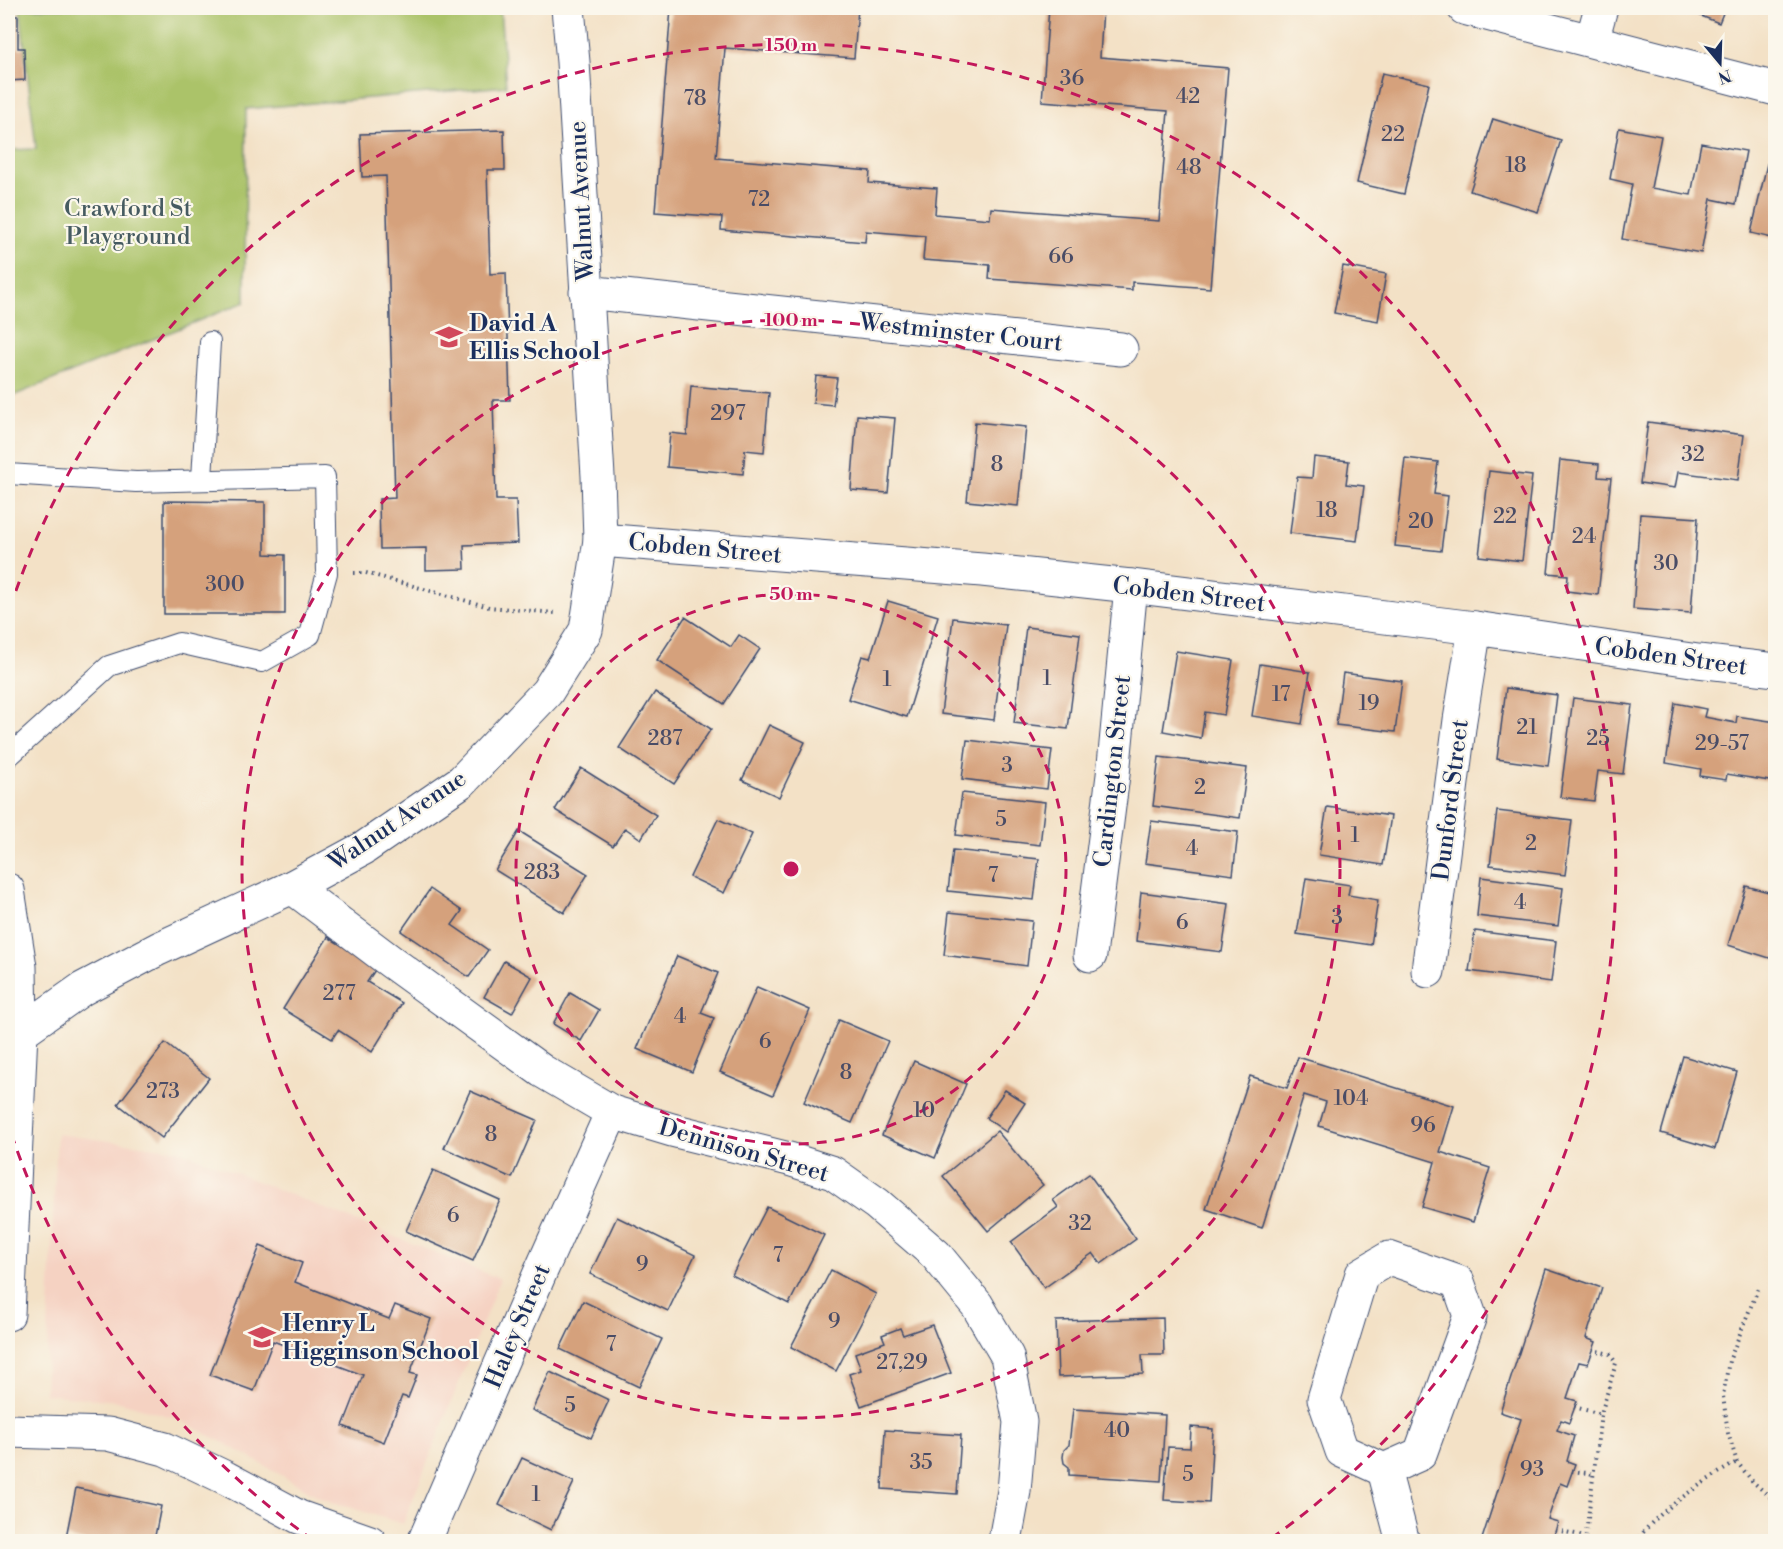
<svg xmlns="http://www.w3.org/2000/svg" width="1783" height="1549" font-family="'Libre Bodoni',serif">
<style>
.built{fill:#f5d2c2}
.green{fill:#abc369;stroke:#637964;stroke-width:1.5}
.building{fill:#d5a17c}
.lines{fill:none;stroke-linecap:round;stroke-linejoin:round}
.service-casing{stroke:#3b4a6e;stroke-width:22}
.minor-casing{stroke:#3b4a6e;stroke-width:35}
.tertiary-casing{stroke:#3b4a6e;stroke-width:35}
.path{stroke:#3b4a6e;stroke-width:4;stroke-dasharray:1.5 4.5;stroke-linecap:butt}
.service{stroke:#fff;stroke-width:20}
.minor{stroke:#fff;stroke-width:33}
.tertiary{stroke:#fff;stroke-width:33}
.ring{fill:none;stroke:#c2185b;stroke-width:3;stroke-dasharray:10 8}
.labels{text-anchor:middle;stroke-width:4.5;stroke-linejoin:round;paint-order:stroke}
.number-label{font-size:21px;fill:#4a4c66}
.street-label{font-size:24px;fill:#1b2f5e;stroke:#fbf7ec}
.park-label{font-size:24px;fill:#465b61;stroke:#fbf7ec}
.poi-label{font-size:24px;font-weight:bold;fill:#1b2f5e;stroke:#fbf7ec;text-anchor:start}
.centre{fill:#c2185b;stroke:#fbf7ec;stroke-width:3}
.ring-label{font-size:18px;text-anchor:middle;font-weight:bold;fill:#c2185b;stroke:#fbf7ec;stroke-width:4.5;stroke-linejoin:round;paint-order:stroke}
</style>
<rect width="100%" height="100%" fill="#fbf7ec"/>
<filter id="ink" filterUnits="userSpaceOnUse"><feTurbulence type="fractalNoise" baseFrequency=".0167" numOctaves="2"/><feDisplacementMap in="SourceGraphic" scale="12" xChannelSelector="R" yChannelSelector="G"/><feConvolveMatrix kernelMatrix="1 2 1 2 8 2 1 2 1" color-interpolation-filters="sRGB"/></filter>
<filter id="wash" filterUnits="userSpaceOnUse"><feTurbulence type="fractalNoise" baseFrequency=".008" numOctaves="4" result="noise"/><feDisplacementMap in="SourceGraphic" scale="24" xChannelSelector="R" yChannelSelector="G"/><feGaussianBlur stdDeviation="1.35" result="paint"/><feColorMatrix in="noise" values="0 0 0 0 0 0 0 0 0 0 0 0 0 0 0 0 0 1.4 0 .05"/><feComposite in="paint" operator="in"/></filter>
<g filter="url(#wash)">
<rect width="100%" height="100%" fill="#f3e1c6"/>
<!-- built -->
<path class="built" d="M 57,1134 L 179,1150 L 500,1279 L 403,1524 L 323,1499 L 239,1451 L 178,1419 L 117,1401 L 45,1394 Z"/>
<!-- green -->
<path class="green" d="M 20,8 L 500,8 L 506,86 L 246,109 L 245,302 L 8,398 L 8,150 L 36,149 Z"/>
<g id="blocks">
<!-- building -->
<g class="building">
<path d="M 671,8 L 858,8 L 854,58 L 725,48 L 716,158 L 870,171 L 869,183 L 937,188 L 935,214 L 990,219 L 991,208 L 1159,221 L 1168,111 L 1042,101 L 1049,8 L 1103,8 L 1100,57 L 1228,68 L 1210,288 L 1132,282 L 1132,290 L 989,279 L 990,265 L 923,260 L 925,236 L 866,231 L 865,242 L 721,230 L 722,217 L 655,212 Z"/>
<path d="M 1681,8 L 1725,8 L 1719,23 Z"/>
<path d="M 8,16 L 18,16 L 18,48 L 24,48 L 25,80 L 8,81 Z"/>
<path d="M 1382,73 L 1429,84 L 1404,194 L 1357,183 Z"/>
<path d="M 1493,119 L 1561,140 L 1538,212 L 1470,191 Z"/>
<path d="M 1619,128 L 1661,136 L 1651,188 L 1691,195 L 1701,143 L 1746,151 L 1736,204 L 1711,199 L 1701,253 L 1622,239 L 1632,184 L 1610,179 Z"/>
<path d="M 504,130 L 505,170 L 487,170 L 490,274 L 506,273 L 510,400 L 493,400 L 496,500 L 516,500 L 518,543 L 464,545 L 465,569 L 426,570 L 426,548 L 380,549 L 379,499 L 395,498 L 386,176 L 362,177 L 360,134 Z"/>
<path d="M 1767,164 L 1776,166 L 1776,239 L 1751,233 Z"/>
<path d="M 1343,266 L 1386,274 L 1378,321 L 1334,313 Z"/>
<path d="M 816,376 L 837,378 L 833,405 L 813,403 Z"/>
<path d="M 691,386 L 769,393 L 764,452 L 745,450 L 743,474 L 667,467 L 670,433 L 687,435 Z"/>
<path d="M 857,415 L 895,418 L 888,493 L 851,490 Z"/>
<path d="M 975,422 L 1026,427 L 1018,506 L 967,501 Z"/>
<path d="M 1648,422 L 1744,435 L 1738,480 L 1678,472 L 1675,488 L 1640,483 Z"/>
<path d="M 1314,457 L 1349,461 L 1346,484 L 1364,486 L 1357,541 L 1290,533 L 1297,477 L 1312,478 Z"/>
<path d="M 1405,458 L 1438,462 L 1434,494 L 1448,496 L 1441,551 L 1395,546 Z"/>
<path d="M 1560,460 L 1599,464 L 1598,477 L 1611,478 L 1598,595 L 1567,591 L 1568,575 L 1548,573 Z"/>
<path d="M 1489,471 L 1532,476 L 1522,561 L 1479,556 Z"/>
<path d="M 164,501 L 265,502 L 265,554 L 285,555 L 285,614 L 164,614 Z"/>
<path d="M 1640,514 L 1698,518 L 1691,613 L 1633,609 Z"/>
<path d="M 888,601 L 938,616 L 907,717 L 848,699 L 862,656 L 870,658 Z"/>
<path d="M 685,617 L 731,647 L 739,635 L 760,649 L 724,704 L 657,660 Z"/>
<path d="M 953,618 L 1006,625 L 994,720 L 941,714 Z"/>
<path d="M 1026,627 L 1080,634 L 1068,729 L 1014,723 Z"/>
<path d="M 1176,651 L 1233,660 L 1224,715 L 1205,712 L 1201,738 L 1163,731 Z"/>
<path d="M 1260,664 L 1310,672 L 1302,724 L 1252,716 Z"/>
<path d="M 1343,673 L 1402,681 L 1395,732 L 1336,725 Z"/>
<path d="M 1506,688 L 1557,695 L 1548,766 L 1497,759 Z"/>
<path d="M 655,692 L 711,729 L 674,784 L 619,748 Z"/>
<path d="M 1573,698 L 1632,705 L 1623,774 L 1598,771 L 1594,801 L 1560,797 Z"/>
<path d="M 1675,703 L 1706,709 L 1704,717 L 1736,723 L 1737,716 L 1776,722 L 1776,782 L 1727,774 L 1726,780 L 1700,776 L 1701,769 L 1666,763 Z"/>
<path d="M 769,725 L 805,742 L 779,797 L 742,780 Z"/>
<path d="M 967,740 L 1052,750 L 1047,789 L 962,779 Z"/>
<path d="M 1159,757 L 1247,768 L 1240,818 L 1153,806 Z"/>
<path d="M 581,768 L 656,815 L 641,839 L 625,828 L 613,846 L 555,810 Z"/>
<path d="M 962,793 L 1045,802 L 1040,845 L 956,835 Z"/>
<path d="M 1327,807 L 1391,816 L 1383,865 L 1319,855 Z"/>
<path d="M 1497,811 L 1572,820 L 1565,875 L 1490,865 Z"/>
<path d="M 718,819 L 752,834 L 724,893 L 690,877 Z"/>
<path d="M 1151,821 L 1238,832 L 1233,875 L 1145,863 Z"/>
<path d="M 519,831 L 588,874 L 564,913 L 495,870 Z"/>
<path d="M 953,850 L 1039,859 L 1034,900 L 948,891 Z"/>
<path d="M 1481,877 L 1563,888 L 1558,926 L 1477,916 Z"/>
<path d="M 1306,878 L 1350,885 L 1348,895 L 1378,900 L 1371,945 L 1297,934 Z"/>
<path d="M 1746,886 L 1776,894 L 1776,960 L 1728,945 Z"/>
<path d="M 430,889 L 462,911 L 452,925 L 488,950 L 469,977 L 401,931 Z"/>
<path d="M 1141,892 L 1229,904 L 1222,952 L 1136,941 Z"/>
<path d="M 949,912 L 1032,921 L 1027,966 L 944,955 Z"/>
<path d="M 1475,931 L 1556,941 L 1551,982 L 1469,971 Z"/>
<path d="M 328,937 L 377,967 L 367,982 L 402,1003 L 372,1052 L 338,1030 L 332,1039 L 283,1009 Z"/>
<path d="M 677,956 L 718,973 L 701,1013 L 714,1018 L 692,1072 L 637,1049 Z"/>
<path d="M 504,961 L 532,977 L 512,1013 L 484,997 Z"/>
<path d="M 757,987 L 810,1010 L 773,1095 L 720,1072 Z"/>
<path d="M 570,993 L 599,1010 L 581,1041 L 553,1024 Z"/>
<path d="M 839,1020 L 888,1041 L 852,1123 L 804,1102 Z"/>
<path d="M 165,1043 L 209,1078 L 162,1138 L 118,1104 Z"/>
<path d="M 1683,1056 L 1737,1072 L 1715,1149 L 1661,1133 Z"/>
<path d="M 1298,1057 L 1454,1106 L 1440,1152 L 1490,1168 L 1473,1222 L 1422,1207 L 1435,1162 L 1319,1126 L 1326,1102 L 1304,1095 L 1262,1228 L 1206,1209 L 1250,1076 L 1287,1088 Z"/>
<path d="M 914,1061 L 966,1084 L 935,1158 L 882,1135 Z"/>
<path d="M 1005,1090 L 1025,1103 L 1006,1132 L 986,1118 Z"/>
<path d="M 470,1091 L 537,1120 L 512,1178 L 444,1148 Z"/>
<path d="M 997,1131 L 1043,1185 L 988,1231 L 943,1176 Z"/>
<path d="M 433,1170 L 500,1200 L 473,1261 L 406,1231 Z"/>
<path d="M 1089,1174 L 1136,1239 L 1101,1264 L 1093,1253 L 1044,1288 L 1011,1242 L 1058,1207 L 1053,1200 Z"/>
<path d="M 767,1207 L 824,1235 L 789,1304 L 732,1275 Z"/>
<path d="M 617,1217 L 695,1255 L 668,1311 L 590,1274 Z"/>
<path d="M 260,1246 L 302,1263 L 295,1282 L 389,1319 L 395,1305 L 431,1319 L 410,1373 L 417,1375 L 408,1398 L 402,1396 L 384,1442 L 343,1426 L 363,1375 L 273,1341 L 254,1391 L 210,1375 Z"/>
<path d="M 1546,1269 L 1602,1288 L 1586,1338 L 1596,1342 L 1588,1364 L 1579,1362 L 1567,1398 L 1577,1401 L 1569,1423 L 1561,1420 L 1557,1430 L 1574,1436 L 1567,1461 L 1575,1464 L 1567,1486 L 1560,1483 L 1548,1519 L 1558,1522 L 1552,1542 L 1481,1542 L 1521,1419 L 1500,1412 Z"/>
<path d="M 831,1270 L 876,1294 L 836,1371 L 791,1347 Z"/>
<path d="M 583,1301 L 662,1339 L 639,1387 L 560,1349 Z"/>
<path d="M 1163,1318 L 1164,1355 L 1142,1355 L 1143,1374 L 1058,1377 L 1056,1321 Z"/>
<path d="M 932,1325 L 951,1373 L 861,1406 L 849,1374 L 861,1370 L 855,1353 L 885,1342 L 882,1335 L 900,1328 L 903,1335 Z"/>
<path d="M 550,1372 L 609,1400 L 591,1438 L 532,1410 Z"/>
<path d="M 1073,1409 L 1165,1415 L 1161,1481 L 1069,1475 L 1069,1467 L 1064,1463 L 1063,1457 L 1064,1450 L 1069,1445 Z"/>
<path d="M 1191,1427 L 1213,1429 L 1209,1503 L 1164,1500 L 1168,1447 L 1190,1448 Z"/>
<path d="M 885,1430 L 961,1435 L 957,1494 L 882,1489 Z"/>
<path d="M 522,1458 L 574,1482 L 551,1530 L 499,1505 Z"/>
<path d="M 76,1488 L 161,1506 L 154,1541 L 143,1539 L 142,1542 L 87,1542 L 66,1537 Z"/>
</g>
</g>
</g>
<g filter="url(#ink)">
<use href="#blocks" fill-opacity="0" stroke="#3b4a6e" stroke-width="1.5"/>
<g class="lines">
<defs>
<g id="service">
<path d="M 8,474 L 136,482 L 325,477 L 327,573 L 310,635 L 262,662 L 179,643 L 109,666 L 8,757"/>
<path d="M 202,479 L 210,342"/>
</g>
<g id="minor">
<path d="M 1464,8 L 1776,89"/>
<path d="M 1592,40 L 1601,8"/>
<path d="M 586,292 L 1121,349"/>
<path d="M 600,540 L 982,570 L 1131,586 L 1475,628 L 1698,661 L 1776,670"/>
<path d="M 292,887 L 390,961 L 542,1071 L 612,1112 L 672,1130 L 789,1159 L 833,1173 L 877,1204 L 936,1255 L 977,1305 L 1007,1356 L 1020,1422 L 1014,1491 L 1006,1535"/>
<path d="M 8,890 L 20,967 L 21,1032 L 8,1031"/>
<path d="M 1090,955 L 1113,775 L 1131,586"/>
<path d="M 1428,971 L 1460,720 L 1475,628"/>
<path d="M 1389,1258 L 1458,1282 L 1470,1316 L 1420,1454 L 1384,1470 L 1342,1451 L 1324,1399 L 1362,1274 Z"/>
<path d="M 8,1431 L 108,1434 L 165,1449 L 226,1478 L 299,1517 L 370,1542"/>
<path d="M 1384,1470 L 1403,1542"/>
<path d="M 424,1542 L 540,1273 L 612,1112"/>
</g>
<path id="tertiary" d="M 8,1314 L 21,1032 L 82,989 L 158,949 L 292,887 L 364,848 L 462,781 L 547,692 L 586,630 L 600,540 L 598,476 L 573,62 L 568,8"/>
</defs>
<!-- service casing -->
<use href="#service" class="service-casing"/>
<!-- minor casing -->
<use href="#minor" class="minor-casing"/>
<!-- tertiary casing -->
<use href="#tertiary" class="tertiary-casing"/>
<!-- path -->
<g class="path">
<path d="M 354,573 L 366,573 L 489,607 L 555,613"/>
<path d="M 1758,1289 L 1729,1361 L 1723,1396 L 1728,1433 L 1737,1462 L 1753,1482 L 1776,1502"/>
<path d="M 1574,1407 L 1601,1414"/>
<path d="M 1572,1471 L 1594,1474"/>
<path d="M 1556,1530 L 1585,1536"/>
<path d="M 1585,1542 L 1601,1414 L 1616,1363 L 1610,1354 L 1593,1350"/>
<path d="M 1636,1542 C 1655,1512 1706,1480 1737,1462"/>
</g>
<!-- service -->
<use href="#service" class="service"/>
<!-- minor -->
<use href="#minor" class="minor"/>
<!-- tertiary -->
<use href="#tertiary" class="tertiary"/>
</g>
</g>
<!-- distance rings -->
<g class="ring">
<circle cx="791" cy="869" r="275"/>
<circle cx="791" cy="869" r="549"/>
<path d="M313 1540A824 824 0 0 1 10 1130M10 608A824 824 0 1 1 1269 1540"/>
</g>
<!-- icons -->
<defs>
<symbol id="school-bare" viewBox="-9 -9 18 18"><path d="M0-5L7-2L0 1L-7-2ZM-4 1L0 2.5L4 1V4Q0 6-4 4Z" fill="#d1495b" stroke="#fbf7ec" stroke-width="2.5" paint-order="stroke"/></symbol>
</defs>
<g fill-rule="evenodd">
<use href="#school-bare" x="430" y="318" width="38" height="38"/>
<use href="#school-bare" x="243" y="1318" width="38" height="38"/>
</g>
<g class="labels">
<!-- number labels -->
<g class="number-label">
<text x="1072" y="85">36</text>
<text x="1188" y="103">42</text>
<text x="695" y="105">78</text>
<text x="1393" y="141">22</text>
<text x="1516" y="172">18</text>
<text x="1189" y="174">48</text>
<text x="759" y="206">72</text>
<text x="1061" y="263">66</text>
<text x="728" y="420">297</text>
<text x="1693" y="461">32</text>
<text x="997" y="471">8</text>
<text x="1327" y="517">18</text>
<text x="1505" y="523">22</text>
<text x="1421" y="528">20</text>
<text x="1584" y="543">24</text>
<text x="1666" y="570">30</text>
<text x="225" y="591">300</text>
<text x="1047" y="685">1</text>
<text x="887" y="686">1</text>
<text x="1281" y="701">17</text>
<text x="1369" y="710">19</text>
<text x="1527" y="734">21</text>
<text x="665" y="745">287</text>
<text x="1598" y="745">25</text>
<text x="1722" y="750">29-57</text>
<text x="1007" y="772">3</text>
<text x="1200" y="794">2</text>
<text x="1001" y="826">5</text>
<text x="1355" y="842">1</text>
<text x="1531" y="850">2</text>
<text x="1192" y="855">4</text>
<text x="542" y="879">283</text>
<text x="993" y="882">7</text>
<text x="1520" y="909">4</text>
<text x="1337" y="924">3</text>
<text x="1182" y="929">6</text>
<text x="339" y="1000">277</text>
<text x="680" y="1023">4</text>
<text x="765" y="1048">6</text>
<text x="846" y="1079">8</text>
<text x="163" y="1098">273</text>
<text x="1351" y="1105">104</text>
<text x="924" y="1117">10</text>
<text x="1423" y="1132">96</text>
<text x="491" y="1141">8</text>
<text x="453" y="1222">6</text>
<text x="1080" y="1230">32</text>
<text x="778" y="1262">7</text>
<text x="642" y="1271">9</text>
<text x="834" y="1328">9</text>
<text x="611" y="1351">7</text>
<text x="902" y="1369">27,29</text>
<text x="570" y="1412">5</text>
<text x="1117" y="1437">40</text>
<text x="921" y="1469">35</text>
<text x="1532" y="1476">93</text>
<text x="1188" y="1481">5</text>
<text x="536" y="1501">1</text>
</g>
<!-- street labels -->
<g class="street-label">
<text transform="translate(581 201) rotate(-93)" y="8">Walnut Avenue</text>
<text transform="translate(961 332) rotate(6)" y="8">Westminster Court</text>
<text transform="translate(705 548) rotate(5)" y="8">Cobden Street</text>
<text transform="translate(1189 594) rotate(7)" y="8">Cobden Street</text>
<text transform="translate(1671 656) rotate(8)" y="8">Cobden Street</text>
<text transform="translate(1112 771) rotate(-84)" y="8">Cardington Street</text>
<text transform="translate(1450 800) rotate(-83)" y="8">Dunford Street</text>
<text transform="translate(397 820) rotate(-34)" y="8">Walnut Avenue</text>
<text transform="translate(744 1150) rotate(16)" y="8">Dennison Street</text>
<text transform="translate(517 1326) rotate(-67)" y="8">Haley Street</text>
</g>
<!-- park labels -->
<g class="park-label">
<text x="128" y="216">Crawford St<tspan x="128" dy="28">Playground</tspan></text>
</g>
<!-- poi labels -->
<g class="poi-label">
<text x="469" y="331">David A<tspan x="469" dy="28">Ellis School</tspan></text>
<text x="282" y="1331">Henry L<tspan x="282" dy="28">Higginson School</tspan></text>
</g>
</g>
<circle cx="791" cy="869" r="9" class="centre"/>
<g class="ring-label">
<text x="791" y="51">150 m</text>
<text x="791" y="326">100 m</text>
<text x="791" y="600">50 m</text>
</g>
<!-- margin -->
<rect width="1783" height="1549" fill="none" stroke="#fbf7ec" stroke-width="30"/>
<!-- north arrow -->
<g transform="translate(1720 63) rotate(161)" stroke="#fbf7ec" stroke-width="4.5" paint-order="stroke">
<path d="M0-4.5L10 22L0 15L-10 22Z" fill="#1b2f5e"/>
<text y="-9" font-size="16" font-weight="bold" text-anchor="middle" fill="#1b2f5e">N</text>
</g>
</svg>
